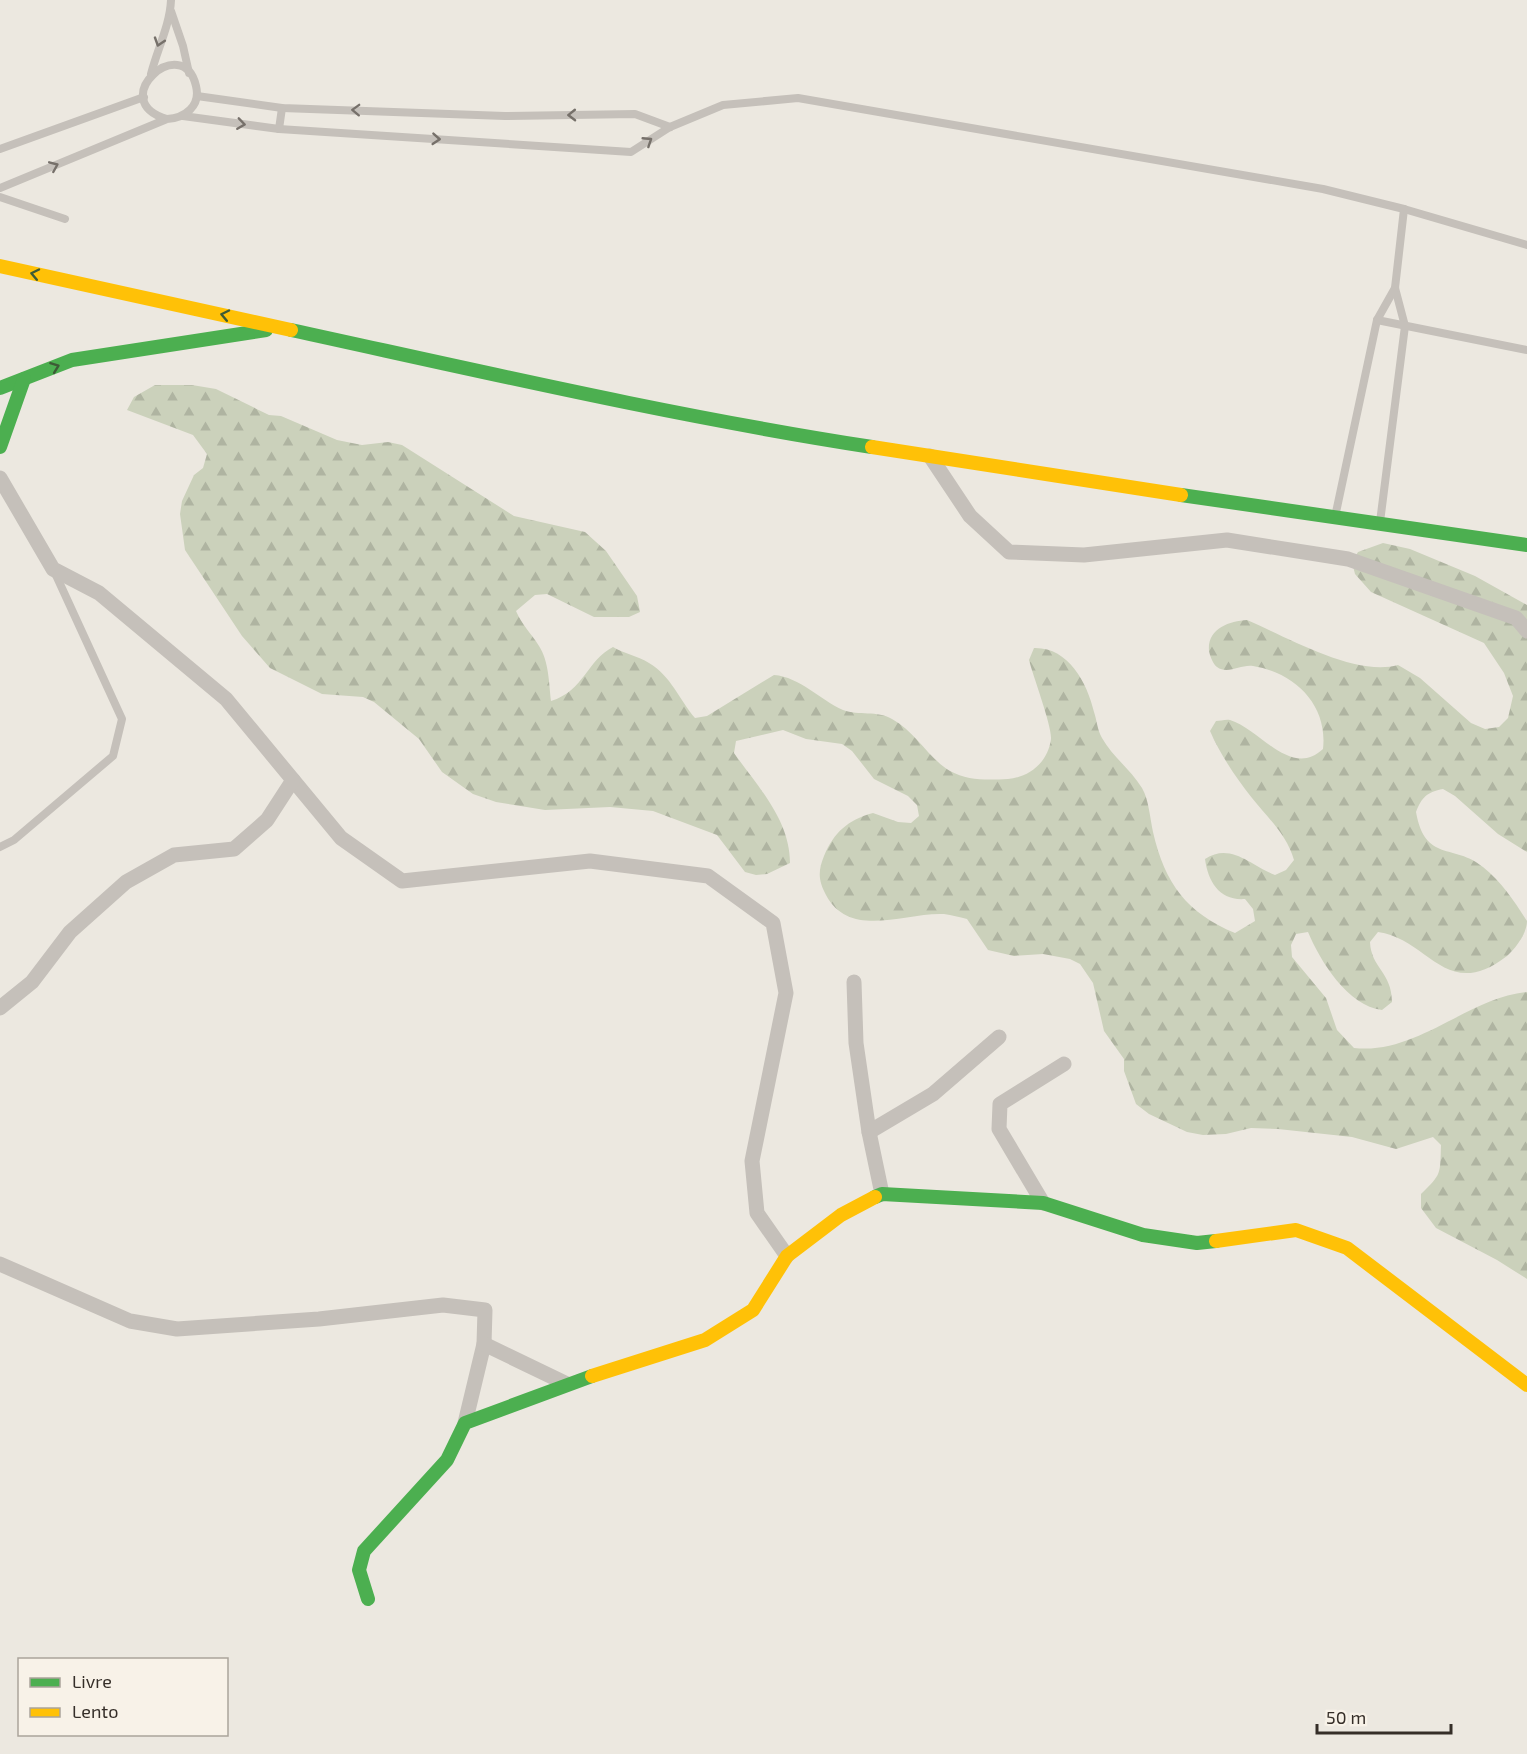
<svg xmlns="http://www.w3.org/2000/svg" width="1527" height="1754" font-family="'Exo 2',sans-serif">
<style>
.forest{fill:url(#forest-firs)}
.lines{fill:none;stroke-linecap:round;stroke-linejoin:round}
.lane{stroke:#c5c0ba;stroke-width:8}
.street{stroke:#c5c0ba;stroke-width:15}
.fast{stroke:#4caf50;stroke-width:14}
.slow{stroke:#ffc107;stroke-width:14}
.oneway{stroke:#76706a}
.oneway2{stroke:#3d5b36}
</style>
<defs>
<pattern id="forest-firs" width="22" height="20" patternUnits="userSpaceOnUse" patternTransform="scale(1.5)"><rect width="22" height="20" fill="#cbd1bb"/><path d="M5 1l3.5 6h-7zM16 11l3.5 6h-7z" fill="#afb4a1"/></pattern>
</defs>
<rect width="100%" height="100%" fill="#ece8e0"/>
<!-- forest -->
<path class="forest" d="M 155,385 L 192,385 L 216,389 L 269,415 L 281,416 L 337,440 L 362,445 L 388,442 L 402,445 L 514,516 L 585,532 L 606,551 L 637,596 L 640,612 L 629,617 L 594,617 L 547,594 L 535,595 L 516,611 C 522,625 531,633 539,646 C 549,661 549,684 551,701 C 584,691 587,660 613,647 C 625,654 638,656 649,663 C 671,676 679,699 695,718 L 707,716 L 774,675 C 800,677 820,700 843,710 C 859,716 877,710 892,719 C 916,732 928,758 950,771 C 968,781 988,780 1008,779 C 1030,777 1048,762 1051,739 C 1052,726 1033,676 1029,660 L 1034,648 C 1068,647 1087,682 1094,712 C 1097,721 1097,729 1102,738 C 1112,756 1131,770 1142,788 C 1149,800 1150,819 1153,832 C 1165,884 1187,913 1235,933 L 1255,921 L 1253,909 L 1245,899 C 1220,901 1208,882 1205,859 C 1231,842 1251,866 1275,875 L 1286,870 L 1294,860 C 1287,835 1268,818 1252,798 C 1236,778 1220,754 1210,731 L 1216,721 C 1220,721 1226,719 1230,720 C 1260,729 1291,779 1323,749 C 1328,706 1296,673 1253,666 C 1241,664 1228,675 1217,667 C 1213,664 1210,656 1209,651 C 1207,629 1229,621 1247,620 C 1287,637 1355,677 1398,665 L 1420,678 L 1471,723 L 1485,729 L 1499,727 L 1508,718 L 1513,696 L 1504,673 L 1484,643 L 1371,592 L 1355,574 L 1352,562 L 1358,552 L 1383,543 L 1410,549 L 1475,576 L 1527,605 L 1527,852 L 1498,834 L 1455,796 L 1443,789 C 1427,792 1422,797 1416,812 C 1425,863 1454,843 1483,867 C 1502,882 1514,901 1527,921 C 1527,933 1516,948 1507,956 C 1446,1003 1429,939 1378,932 L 1370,942 C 1371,968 1392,972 1392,1002 L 1382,1010 C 1348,1006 1320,961 1308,932 L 1296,934 L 1291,945 L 1292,957 L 1326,998 L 1337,1030 L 1354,1048 C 1417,1055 1467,998 1527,992 L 1527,1279 L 1497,1260 L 1436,1228 L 1421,1208 L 1421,1194 C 1442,1174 1440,1174 1441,1145 L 1433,1137 L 1396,1149 L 1352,1137 L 1278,1129 L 1251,1128 L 1226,1134 L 1203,1135 L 1187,1132 L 1149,1114 L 1136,1104 L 1124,1071 L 1124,1059 L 1104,1031 L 1093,983 L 1080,964 L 1070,959 L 1043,954 L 1014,956 L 988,950 L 967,919 C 959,917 952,915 944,914 C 905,912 850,940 826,895 C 818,880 818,871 824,856 C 834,832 848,820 873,813 L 898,822 L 911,823 L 919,816 L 917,805 L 908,796 L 874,779 L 852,751 L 842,744 L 806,739 L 783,730 L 736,741 L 734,753 C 758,787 790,820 790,863 L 767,874 L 756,875 L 745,872 L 717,835 L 653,811 L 610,807 L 545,810 L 496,802 L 473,794 L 442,772 L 419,739 L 374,702 L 363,697 L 322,694 L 270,668 L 242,636 L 185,550 L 180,514 L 182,501 L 194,475 L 203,468 L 207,454 L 193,435 L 127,410 L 134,397 Z"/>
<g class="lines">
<!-- lane -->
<g class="lane">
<path d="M 171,11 L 183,46 L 189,73"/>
<path d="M 151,74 C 157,50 170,25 171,0"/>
<path d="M 197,96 L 282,108 L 505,116 L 635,114 L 670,127"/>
<path d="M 183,116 L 279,129 L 631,152 L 670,127 L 723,105 L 798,98 L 1323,189 L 1404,209 L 1395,288 L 1405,326 L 1380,522"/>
<path d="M 279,129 L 282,108"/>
<path d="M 0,149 L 144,97"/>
<path d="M 0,188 L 167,119 C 185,118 201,106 196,86 C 183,30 104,101 167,119"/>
<path d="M 0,197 L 65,219"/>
<path d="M 1404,209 L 1527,245"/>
<path d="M 1377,320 L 1527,350"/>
<path d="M 1335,517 L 1377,320 L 1395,288"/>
<path d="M 0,847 L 14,840 L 113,756 L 122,719 L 55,573"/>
</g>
<!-- street -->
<g class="street">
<path d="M 930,456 L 970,516 L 1009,552 L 1084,555 L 1227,540 L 1348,559 L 1516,618 L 1527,631"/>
<path d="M 0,478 L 53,569 L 99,593 L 226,699 L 341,838 L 402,881 L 590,861 L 708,876 L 773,923 L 786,993 L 752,1161 L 757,1213 L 787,1256"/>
<path d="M 854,982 L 856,1043 L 869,1132 L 882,1194"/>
<path d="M 0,1008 L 32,982 L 70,932 L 126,882 L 174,855 L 234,849 L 267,820 L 293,780"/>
<path d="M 869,1132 L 933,1094 L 999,1037"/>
<path d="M 1043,1203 L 999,1129 L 1000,1104 L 1064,1064"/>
<path d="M 0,1264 L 130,1321 L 177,1329 L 319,1319 L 443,1305 L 485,1310 L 484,1344 L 465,1423"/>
<path d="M 484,1344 L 567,1384"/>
</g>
<!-- fast -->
<g class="fast">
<path d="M 291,330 C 484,372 677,417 872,447"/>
<path d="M 0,388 L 72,360 L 266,330"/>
<path d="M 0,447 L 24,379"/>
<path d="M 1181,495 L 1527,545"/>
<path d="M 875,1197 L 882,1194 L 1043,1203 L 1143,1235 L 1197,1243 L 1216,1241"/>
<path d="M 368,1599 L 359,1570 L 364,1551 L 447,1460 L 465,1423 L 592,1376"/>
</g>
<!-- slow -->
<g class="slow">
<path d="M 0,266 L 291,330"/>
<path d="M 872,447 L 1181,495"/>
<path d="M 1216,1241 L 1296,1230 L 1347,1248 L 1527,1385"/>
<path d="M 592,1376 L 705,1340 L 753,1310 L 787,1256 L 841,1215 L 875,1197"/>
</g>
</g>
<!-- one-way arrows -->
<defs><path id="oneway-chevron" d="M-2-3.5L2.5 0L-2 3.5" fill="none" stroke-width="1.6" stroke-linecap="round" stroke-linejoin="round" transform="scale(1.5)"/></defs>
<g class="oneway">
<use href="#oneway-chevron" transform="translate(159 42) rotate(108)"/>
<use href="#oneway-chevron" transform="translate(356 110) rotate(-178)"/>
<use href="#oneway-chevron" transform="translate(572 115) rotate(179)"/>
<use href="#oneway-chevron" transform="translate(241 124) rotate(8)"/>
<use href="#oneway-chevron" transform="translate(436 139) rotate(4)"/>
<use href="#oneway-chevron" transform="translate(648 141) rotate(-33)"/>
<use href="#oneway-chevron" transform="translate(54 166) rotate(-23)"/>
</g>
<g class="oneway2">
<use href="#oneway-chevron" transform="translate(35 274) rotate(-168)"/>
<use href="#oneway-chevron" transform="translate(225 315) rotate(-168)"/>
<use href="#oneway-chevron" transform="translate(55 367) rotate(-21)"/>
</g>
<!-- legend -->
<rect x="18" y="1658" width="210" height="78" fill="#f8f2e8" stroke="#aaa49b" stroke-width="1.5"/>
<rect x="30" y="1678" width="30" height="9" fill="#4caf50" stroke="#aaa49b" stroke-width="1.5"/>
<text x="72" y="1688" font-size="18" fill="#352e28">Livre</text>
<rect x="30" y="1708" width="30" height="9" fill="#ffc107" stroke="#aaa49b" stroke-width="1.5"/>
<text x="72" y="1718" font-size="18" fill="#352e28">Lento</text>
<!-- scale -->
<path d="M1317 1724v9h134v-9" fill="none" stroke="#352e28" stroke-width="3"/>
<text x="1326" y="1724" font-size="18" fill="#352e28" stroke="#f8f2e8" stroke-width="4.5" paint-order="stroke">50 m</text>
</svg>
